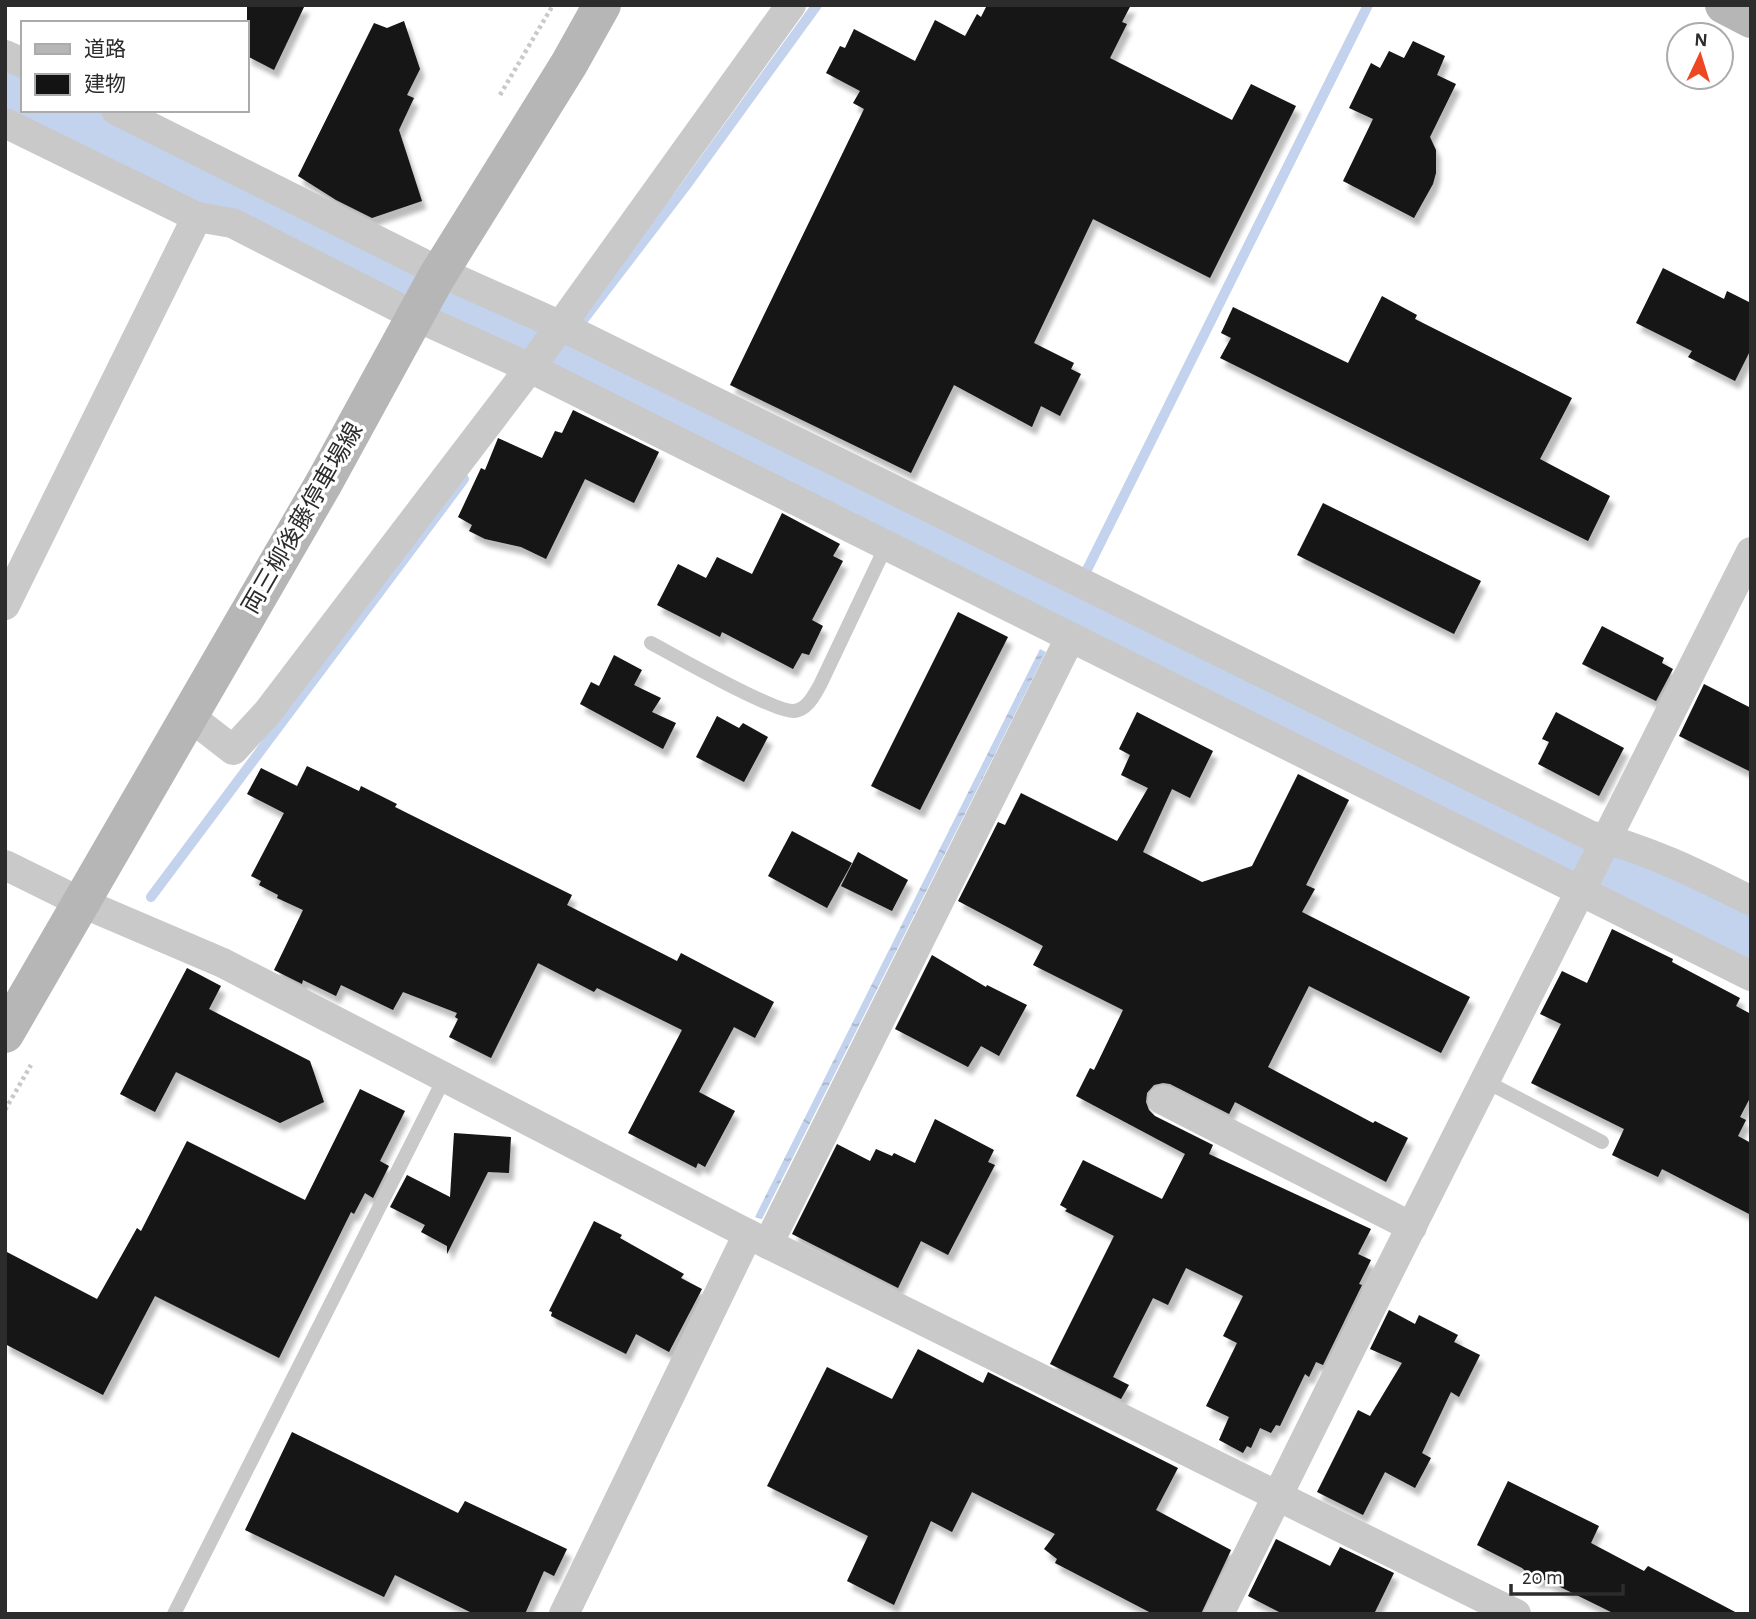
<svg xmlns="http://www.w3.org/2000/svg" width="1756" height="1619" font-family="'Alegreya Sans','Noto Sans JP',sans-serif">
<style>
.water{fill:url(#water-ripples)}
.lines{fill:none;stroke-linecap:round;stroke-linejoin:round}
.stream{stroke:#c3d2ed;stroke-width:10}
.river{stroke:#c3d2ed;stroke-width:68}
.building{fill:#131313;filter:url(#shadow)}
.path{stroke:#c9c9c9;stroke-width:4.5;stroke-dasharray:3.5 3.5;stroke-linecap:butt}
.lane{stroke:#c9c9c9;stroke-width:14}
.street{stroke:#c9c9c9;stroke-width:30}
.secondary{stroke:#b6b6b6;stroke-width:38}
.labels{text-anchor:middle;stroke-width:7;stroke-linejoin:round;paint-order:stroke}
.street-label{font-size:24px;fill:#2c2c2c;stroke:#fff}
</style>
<defs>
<pattern id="water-ripples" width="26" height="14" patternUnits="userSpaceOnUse" patternTransform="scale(1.75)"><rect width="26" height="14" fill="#c3d2ed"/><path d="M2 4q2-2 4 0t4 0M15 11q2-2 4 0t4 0" fill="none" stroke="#a8b4cb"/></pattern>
<filter id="shadow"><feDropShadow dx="4.5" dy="8" stdDeviation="2" flood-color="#0004"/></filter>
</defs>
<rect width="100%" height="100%" fill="#fff"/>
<!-- water -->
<path class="water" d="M 1040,649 L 1046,652 L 762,1219 L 755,1217 Z"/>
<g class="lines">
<!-- stream -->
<g class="stream">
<path d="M 584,319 L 685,187 L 817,5"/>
<path d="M 1068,608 L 1368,5"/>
<path d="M 151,897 L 464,479"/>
</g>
<!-- river -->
<g class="river">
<path d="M 5,83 L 23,91"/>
<path d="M 61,110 L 370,263 L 561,353 L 1751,952"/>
</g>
</g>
<!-- building -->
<g class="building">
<path d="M 247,5 L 305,5 L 274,70 L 247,56 Z"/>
<path d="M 987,5 L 1131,5 L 1122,22 L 1127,24 L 1110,58 L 1232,120 L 1251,84 L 1296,106 L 1210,278 L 1093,219 L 1034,343 L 1074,363 L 1071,369 L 1081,374 L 1060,416 L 1041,406 L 1032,427 L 954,385 L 911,473 L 730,385 L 864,109 L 853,103 L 860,91 L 826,73 L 840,46 L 845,48 L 854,29 L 915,61 L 935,20 L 965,36 L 977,14 L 981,17 Z"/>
<path d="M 404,21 L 420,69 L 407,95 L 414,98 L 399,130 L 422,201 L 372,218 L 336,200 L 298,176 L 374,23 L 387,28 Z"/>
<path d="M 1413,41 L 1445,56 L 1437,75 L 1456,84 L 1430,137 L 1436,150 L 1436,173 L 1433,184 L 1414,218 L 1343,181 L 1373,119 L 1349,108 L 1371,63 L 1380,68 L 1389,51 L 1404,58 Z"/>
<path d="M 1663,268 L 1724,299 L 1727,291 L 1751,303 L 1751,349 L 1735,381 L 1688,357 L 1692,351 L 1636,323 Z"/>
<path d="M 1382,296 L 1417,315 L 1415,319 L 1572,398 L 1540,459 L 1610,496 L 1588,541 L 1220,358 L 1231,338 L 1221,333 L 1233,307 L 1348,363 Z"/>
<path d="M 573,410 L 659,452 L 634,503 L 585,479 L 546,559 L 521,547 L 485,539 L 469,531 L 472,525 L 458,517 L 481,468 L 485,470 L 498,438 L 542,458 L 555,431 L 562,433 Z"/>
<path d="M 1323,503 L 1481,581 L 1454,634 L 1297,555 Z"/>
<path d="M 782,513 L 840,544 L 833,556 L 843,561 L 812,620 L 823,626 L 809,655 L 802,653 L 793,669 L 722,632 L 720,637 L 657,605 L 678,564 L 706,578 L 717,557 L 752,574 Z"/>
<path d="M 958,612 L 1008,637 L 920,810 L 871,786 Z"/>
<path d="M 1602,626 L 1664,658 L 1662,663 L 1673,669 L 1656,701 L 1582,664 Z"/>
<path d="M 614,655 L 642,670 L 634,685 L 661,698 L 652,712 L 676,723 L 663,749 L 580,704 L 591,682 L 599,686 Z"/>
<path d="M 1704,684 L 1751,708 L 1751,772 L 1679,736 Z"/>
<path d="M 1137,712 L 1213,751 L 1190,798 L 1172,789 L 1143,852 L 1202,882 L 1252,866 L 1298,774 L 1349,800 L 1306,885 L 1315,889 L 1302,912 L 1470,997 L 1441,1053 L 1309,986 L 1268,1067 L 1373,1123 L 1375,1121 L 1408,1138 L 1386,1182 L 1235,1102 L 1229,1114 L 1170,1084 L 1163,1083 L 1154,1085 L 1147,1093 L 1146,1102 L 1149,1110 L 1155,1116 L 1213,1145 L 1209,1154 L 1371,1229 L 1358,1254 L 1371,1260 L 1359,1284 L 1362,1285 L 1323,1365 L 1316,1362 L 1309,1377 L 1305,1374 L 1280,1426 L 1276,1425 L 1271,1433 L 1260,1428 L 1251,1448 L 1247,1446 L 1243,1453 L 1219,1440 L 1229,1417 L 1206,1406 L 1237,1343 L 1223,1336 L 1243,1296 L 1186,1268 L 1168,1305 L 1153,1298 L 1113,1377 L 1129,1385 L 1121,1399 L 1050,1364 L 1114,1236 L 1065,1211 L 1067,1209 L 1060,1205 L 1083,1160 L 1162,1199 L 1185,1154 L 1076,1096 L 1090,1068 L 1094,1070 L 1123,1010 L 1033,965 L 1043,946 L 958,901 L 998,822 L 1005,825 L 1021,793 L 1117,841 L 1148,788 L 1121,775 L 1130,755 L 1119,749 Z"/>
<path d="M 1556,712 L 1624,748 L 1599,796 L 1538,764 L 1549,742 L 1542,739 Z"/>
<path d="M 717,716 L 739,728 L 743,723 L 768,737 L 744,782 L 696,757 Z"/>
<path d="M 307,766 L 359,791 L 361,786 L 397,804 L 395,807 L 572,895 L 567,905 L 677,961 L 681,953 L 774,1002 L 755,1038 L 734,1027 L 699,1092 L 735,1111 L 705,1167 L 698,1163 L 696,1168 L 628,1133 L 682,1030 L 597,988 L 594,992 L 538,963 L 491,1058 L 449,1037 L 458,1019 L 455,1017 L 457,1013 L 403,992 L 393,1010 L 341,985 L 336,996 L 303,980 L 302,984 L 274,970 L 303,910 L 277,898 L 278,895 L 259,885 L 261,881 L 251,876 L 284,813 L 247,794 L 261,768 L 297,786 Z"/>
<path d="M 792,831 L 852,863 L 827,908 L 768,876 Z"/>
<path d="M 858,852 L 908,880 L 892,911 L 841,886 Z"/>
<path d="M 1612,929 L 1673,959 L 1672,962 L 1740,998 L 1736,1006 L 1751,1014 L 1751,1096 L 1740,1117 L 1746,1120 L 1738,1136 L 1751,1143 L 1751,1215 L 1662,1169 L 1658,1177 L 1612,1155 L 1624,1129 L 1531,1083 L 1561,1024 L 1540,1014 L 1562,971 L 1587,983 Z"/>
<path d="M 932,955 L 986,987 L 987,985 L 1027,1005 L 999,1056 L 981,1046 L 968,1067 L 895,1029 Z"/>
<path d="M 187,968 L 221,986 L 209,1009 L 310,1061 L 324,1102 L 280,1123 L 176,1072 L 155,1112 L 120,1094 Z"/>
<path d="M 360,1089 L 405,1111 L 380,1161 L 389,1166 L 373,1198 L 365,1193 L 354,1214 L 351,1212 L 279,1358 L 155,1296 L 103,1395 L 5,1344 L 5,1251 L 97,1299 L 137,1228 L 141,1231 L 187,1141 L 305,1200 Z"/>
<path d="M 935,1119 L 994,1150 L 988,1162 L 995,1165 L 948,1255 L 921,1241 L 898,1288 L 792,1234 L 837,1144 L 870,1161 L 876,1149 L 892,1156 L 894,1153 L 915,1163 Z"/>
<path d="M 454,1133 L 511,1137 L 509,1173 L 488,1172 L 447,1254 L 447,1246 L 421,1232 L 425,1225 L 390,1207 L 407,1175 L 450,1197 Z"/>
<path d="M 594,1221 L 622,1235 L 620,1238 L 684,1274 L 681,1278 L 702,1289 L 669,1352 L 636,1334 L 626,1354 L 551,1316 L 552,1312 L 549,1311 Z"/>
<path d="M 1389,1310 L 1415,1324 L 1419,1315 L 1458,1335 L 1454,1342 L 1480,1355 L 1459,1397 L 1451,1392 L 1422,1453 L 1431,1458 L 1415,1488 L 1385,1472 L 1363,1515 L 1317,1492 L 1358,1410 L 1370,1416 L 1402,1363 L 1370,1349 Z"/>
<path d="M 918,1349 L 983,1383 L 988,1372 L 1178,1468 L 1156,1510 L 1231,1550 L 1201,1614 L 1153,1614 L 1055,1563 L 1057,1559 L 1044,1549 L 1055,1534 L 972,1492 L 952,1532 L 931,1521 L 894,1605 L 847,1581 L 868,1536 L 767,1486 L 827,1367 L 892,1399 Z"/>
<path d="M 292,1432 L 458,1513 L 465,1501 L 567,1549 L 554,1576 L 544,1571 L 525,1614 L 474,1614 L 395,1575 L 384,1597 L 245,1530 Z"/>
<path d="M 1508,1481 L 1599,1526 L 1591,1543 L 1644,1571 L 1648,1566 L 1739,1614 L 1615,1614 L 1546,1580 L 1535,1580 L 1522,1568 L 1477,1545 Z"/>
<path d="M 1276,1539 L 1330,1566 L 1340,1547 L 1394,1573 L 1374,1614 L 1283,1614 L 1248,1596 Z"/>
</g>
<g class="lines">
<!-- path -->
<g class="path">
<path d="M 500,95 L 553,5"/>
<path d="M 5,1110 L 31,1065"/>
</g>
<!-- lane -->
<g class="lane">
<path d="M 651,643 C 674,655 775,713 794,711 C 808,709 814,695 820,685 L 886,546"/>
<path d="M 1485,1081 L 1602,1142"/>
<path d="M 174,1614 L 444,1079"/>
</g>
<!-- street -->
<g class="street">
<path d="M 5,55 L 23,63"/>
<path d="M 116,110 L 440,272 L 559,325 L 878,482 L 1589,835 C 1646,848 1700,875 1751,901"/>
<path d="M 5,123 L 197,217 L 232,223 L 415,316 L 530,368 L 1751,976"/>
<path d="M 5,605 L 197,217"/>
<path d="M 188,715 L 233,750 L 267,713 L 530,368 L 791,5"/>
<path d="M 5,865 L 80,902 L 223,963 L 748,1234 L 1516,1614"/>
<path d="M 1163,1100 L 1412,1227"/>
<path d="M 768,1244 L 1070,638"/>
<path d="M 564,1614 L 748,1234"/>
<path d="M 1219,1614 L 1384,1281 L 1751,552"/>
</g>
<!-- secondary -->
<g class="secondary">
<path d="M 1724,5 L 1751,19"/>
<path d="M 5,1034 L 325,481 L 436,278 L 569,64 L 602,5"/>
</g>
</g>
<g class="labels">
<!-- street labels -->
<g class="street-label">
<text transform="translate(302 518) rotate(-60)" y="8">両三柳後藤停車場線</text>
</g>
</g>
<!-- border -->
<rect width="1756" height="1619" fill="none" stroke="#2c2c2c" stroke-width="14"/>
<!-- legend -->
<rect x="21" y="21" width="228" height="91" fill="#ffffff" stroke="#ababab" stroke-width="2"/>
<rect x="35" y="44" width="35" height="10" fill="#b6b6b6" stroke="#ababab" stroke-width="2"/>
<text x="84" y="56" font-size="21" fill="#2c2c2c">道路</text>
<rect x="35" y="74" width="35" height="21" fill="#131313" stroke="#ababab" stroke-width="2"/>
<text x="84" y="91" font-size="21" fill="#2c2c2c">建物</text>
<!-- north arrow -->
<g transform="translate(1700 56) rotate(4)"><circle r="33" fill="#ffffff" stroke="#ababab" stroke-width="2"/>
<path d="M0-5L12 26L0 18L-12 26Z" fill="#ee4724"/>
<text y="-10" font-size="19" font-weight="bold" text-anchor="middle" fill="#2c2c2c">N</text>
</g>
<!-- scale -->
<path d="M1511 1584v10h112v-10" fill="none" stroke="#2c2c2c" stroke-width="3.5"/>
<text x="1522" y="1584" font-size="21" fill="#2c2c2c" stroke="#ffffff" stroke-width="5" paint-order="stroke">20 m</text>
</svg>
